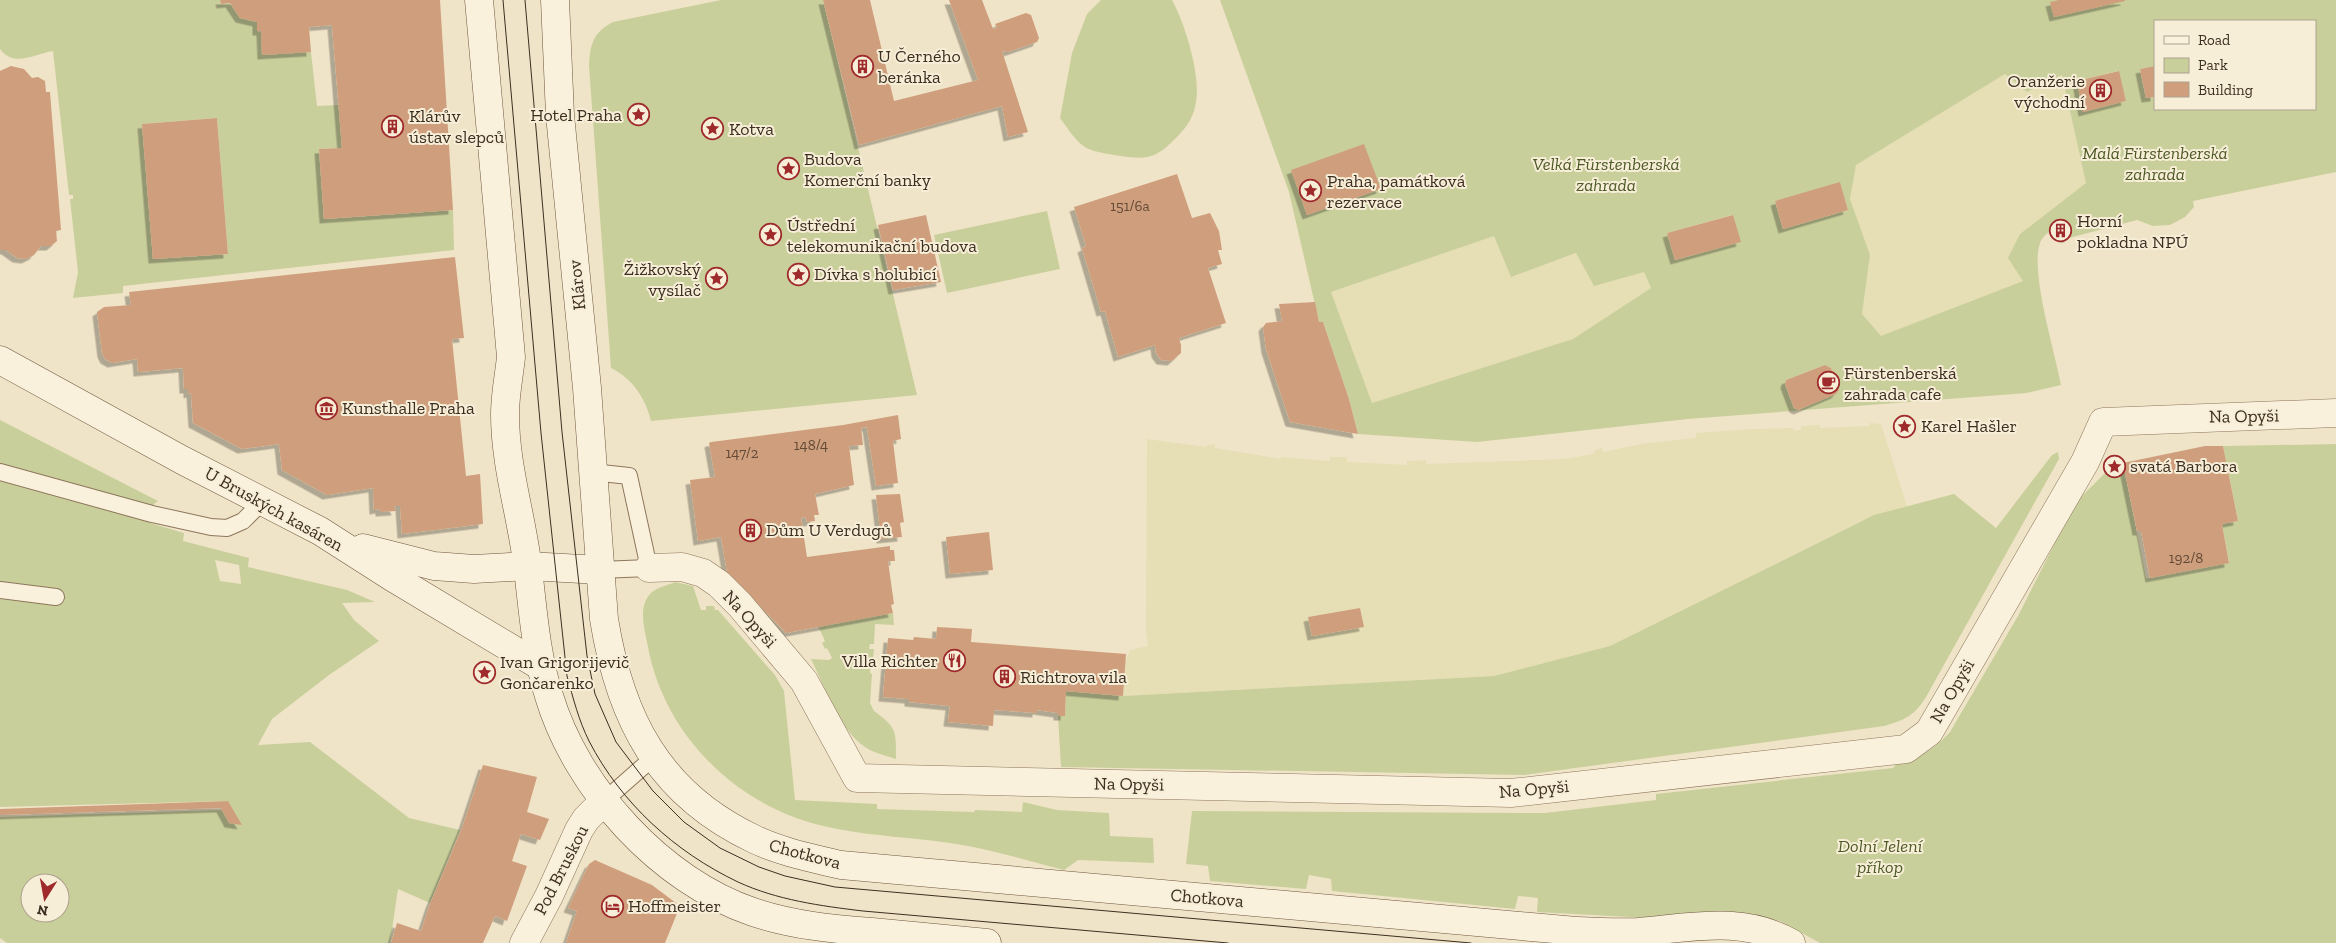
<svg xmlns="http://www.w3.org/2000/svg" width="2336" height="943" font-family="'Zilla Slab',serif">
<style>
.farmland{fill:#e6deb5;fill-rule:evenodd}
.green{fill:#c9cf9b;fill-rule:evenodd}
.building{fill:#cf9f7d;filter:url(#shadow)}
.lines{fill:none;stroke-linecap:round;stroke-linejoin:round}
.lane-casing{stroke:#8d765c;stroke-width:18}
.street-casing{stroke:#8d765c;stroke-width:29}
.secondary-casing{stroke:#6f573f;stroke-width:29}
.lane{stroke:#faf1dc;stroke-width:16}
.street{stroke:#faf1dc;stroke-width:28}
.secondary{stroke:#faf1dc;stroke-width:28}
.tram{stroke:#3d2e20;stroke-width:1}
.labels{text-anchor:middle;stroke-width:4;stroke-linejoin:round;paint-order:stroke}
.number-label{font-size:15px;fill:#624a37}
.poi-label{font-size:18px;fill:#3d2e20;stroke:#f7eed8;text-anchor:start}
.park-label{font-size:18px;font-style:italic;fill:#4d5a26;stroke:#f7eed8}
.street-label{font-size:18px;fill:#3d2e20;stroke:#f7eed8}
</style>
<defs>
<filter id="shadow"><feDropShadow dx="-4.5" dy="4.5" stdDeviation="0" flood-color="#0004"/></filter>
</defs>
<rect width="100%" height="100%" fill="#f0e4c8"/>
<!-- farmland -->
<g class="farmland">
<path d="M 2005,74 L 2027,92 L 2062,74 L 2086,183 L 2020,234 L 2023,281 L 1880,337 L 1862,314 L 1870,255 L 1850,199 L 1856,165 Z"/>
<path d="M 1494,236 L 1511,277 L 1577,253 L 1644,272 L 1651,288 L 1573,339 L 1372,403 L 1331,292 Z"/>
<path d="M 1870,423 L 1881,424 L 1907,506 L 1861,521 L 1610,646 L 1494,676 L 1123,696 L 1125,663 L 1130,650 L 1148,646 L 1146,631 L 1147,439 L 1206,447 L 1207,445 L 1215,444 L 1215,448 L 1281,459 L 1281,457 L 1330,461 L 1330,457 L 1347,457 L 1347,462 L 1407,465 L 1407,461 L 1426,460 L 1426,464 L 1564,459 L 1594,454 L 1594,451 L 1602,448 L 1603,452 L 1641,444 L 1696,438 L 1696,433 L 1754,429 L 1793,428 L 1794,431 L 1801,430 L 1801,426 L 1820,425 L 1820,428 L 1869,426 ZM 1360,608 L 1364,627 L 1312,636 L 1308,617 Z"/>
</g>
<!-- green -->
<g class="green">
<path d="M 0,0 L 220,0 L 221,4 L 230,3 L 240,18 L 257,22 L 257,31 L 311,52 L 317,106 L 339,105 L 342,148 L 319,149 L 324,219 L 453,210 L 454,250 L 123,286 L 123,293 L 73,298 L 78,272 L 70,199 L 73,199 L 73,195 L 69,195 L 53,51 C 35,54 14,68 0,49 ZM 217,118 L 228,254 L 153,259 L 142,124 Z"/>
<path d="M 721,0 L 823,0 L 917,395 L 651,421 C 646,399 632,378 611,368 L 589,66 C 590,45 593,32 613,22 Z"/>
<path d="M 1101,0 L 1172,0 C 1185,23 1203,81 1195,107 C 1192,120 1185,129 1175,139 C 1156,158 1148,160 1121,156 C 1082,150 1083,150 1060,118 L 1072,53 L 1087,14 Z"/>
<path d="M 1220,0 L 2336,0 L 2336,172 L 2193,201 L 2194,207 L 2185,217 L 2170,225 L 2153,226 L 2137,220 L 2069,238 L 2065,238 L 2053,228 C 2049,232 2042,237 2040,243 C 2030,273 2055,351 2061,385 L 2027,393 L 1688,419 L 1477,442 L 1358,434 L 1349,399 L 1323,322 L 1319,322 L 1289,192 ZM 2155,21 L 2315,21 L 2315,109 L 2155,109 L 2155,97 L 2146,98 L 2140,69 L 2155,66 ZM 2118,71 L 2126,101 L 2083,111 L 2077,81 ZM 2005,74 L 2027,92 L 2062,75 L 2086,183 L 2020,234 L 2008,258 L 2023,281 L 1881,336 L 1862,314 L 1870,255 L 1850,199 L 1856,165 ZM 1840,183 L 1848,210 L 1783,229 L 1775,201 ZM 1732,215 L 1740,242 L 1675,260 L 1667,233 ZM 1494,236 L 1511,277 L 1576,253 L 1594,286 L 1644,272 L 1651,288 L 1573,339 L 1372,403 L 1331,292 ZM 1825,365 L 1831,368 L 1839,390 L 1799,410 L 1794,408 L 1785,384 L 1786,380 Z"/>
<path d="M 1047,211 L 1060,269 L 947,293 L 934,235 Z"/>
<path d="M 0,420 L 158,501 L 154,504 L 150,523 L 184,533 L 183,541 L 249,558 L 248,567 L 347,590 L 375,602 L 342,603 L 354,620 L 379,641 L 329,675 L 272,719 L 258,745 L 310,742 L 409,818 L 460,830 L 430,903 L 398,889 L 390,943 L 7,943 L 0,938 L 0,817 L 223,810 L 227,801 L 0,807 ZM 215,560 L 239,565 L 241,584 L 220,581 ZM 30,883 L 60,883 L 60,913 L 30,913 Z"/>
<path d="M 2336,444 L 2336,943 L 1820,943 L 1780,921 L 1738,913 L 1709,912 L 1648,918 L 1537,912 L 1538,898 L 1518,896 L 1515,909 L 1332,891 L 1331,879 L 1309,875 L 1306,889 L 1210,881 L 1208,866 L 1186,864 L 1192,811 L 1545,813 L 1656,800 L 1656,794 L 1893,768 C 1899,759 1912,758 1922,754 C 1933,749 1942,741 1950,732 L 2018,616 L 2075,503 L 2105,473 L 2111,469 L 2111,467 L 2123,463 L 2146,578 L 2150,578 L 2229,562 L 2222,524 L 2238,521 L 2223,446 Z"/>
<path d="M 2058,452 L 2059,459 L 1926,697 C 1914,716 1905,720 1884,726 L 1524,775 L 1061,767 L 1058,716 L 1065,716 L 1066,691 L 1123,696 L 1494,676 L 1610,646 L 1874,515 L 1954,494 L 1996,528 L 2052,455 Z"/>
<path d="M 675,582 L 693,586 L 701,610 L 706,610 L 706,606 L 714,606 L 715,610 L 718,610 L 775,675 L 784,691 L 795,800 L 877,804 L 877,809 L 974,812 L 975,810 L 1022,812 L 1023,802 L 1057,810 L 1109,813 L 1110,836 L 1153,838 L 1154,863 L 1078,860 L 1064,870 C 1032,862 1000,852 968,846 C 920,837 866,837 819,825 C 735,804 664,734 648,647 C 645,630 637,607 651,593 C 656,588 668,585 675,582 Z"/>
<path d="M 893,613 L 894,625 L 875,624 L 874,644 L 870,644 L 869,649 L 874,649 L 873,660 L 871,660 L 870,673 L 872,674 L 870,703 L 874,711 C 897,728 896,730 896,759 C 888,756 878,754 870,750 C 841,735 825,687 811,659 L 829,660 L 832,658 L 827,648 L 825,649 L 822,643 L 825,641 L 818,626 Z"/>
</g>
<!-- building -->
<g class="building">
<path d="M 220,0 L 440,0 L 453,210 L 324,219 L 319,149 L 342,148 L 332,25 L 309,27 L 311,52 L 262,55 L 261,31 L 257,31 L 257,22 L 240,18 L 230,3 L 221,4 Z"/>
<path d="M 823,0 L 870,0 L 894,101 L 978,80 L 949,0 L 982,0 L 993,29 L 997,28 L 995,24 L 1026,13 L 1031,15 L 1039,38 L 1037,42 L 1008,52 L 1002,51 L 1028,132 L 1008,137 L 1002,106 L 859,145 Z"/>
<path d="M 2059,0 L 2125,0 L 2125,1 L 2054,17 L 2050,2 Z"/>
<path d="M 11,66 L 24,69 L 32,78 L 38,77 L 45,81 L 46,92 L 50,92 L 61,230 L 56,231 L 57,241 L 51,246 L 41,246 L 34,255 L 26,259 L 17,258 L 6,250 L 0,250 L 0,71 Z"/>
<path d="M 2155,66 L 2155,97 L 2146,98 L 2140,69 Z"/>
<path d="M 2119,71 L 2126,101 L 2083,112 L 2077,81 Z"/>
<path d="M 217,118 L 228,254 L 153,259 L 142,124 Z"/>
<path d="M 1364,144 L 1381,189 L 1307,215 L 1291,170 Z"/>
<path d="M 1177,174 L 1192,218 L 1210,213 L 1219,231 L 1222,250 L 1218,250 L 1222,264 L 1208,268 L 1226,323 L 1179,338 L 1181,345 L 1181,353 L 1172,361 L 1161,360 L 1156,353 L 1155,345 L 1118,357 L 1105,311 L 1101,312 L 1082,248 L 1086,246 L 1074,207 Z"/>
<path d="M 1840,182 L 1848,210 L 1783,229 L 1775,201 Z"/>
<path d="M 926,215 L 941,282 L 893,290 L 878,225 Z"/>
<path d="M 1733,215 L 1741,242 L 1675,260 L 1667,233 Z"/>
<path d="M 2063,220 L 2066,226 L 2069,238 L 2065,238 L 2053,228 Z"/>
<path d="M 455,257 L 464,338 L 452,339 L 466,476 L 480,474 L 483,524 L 402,534 L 400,506 L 394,506 L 396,511 L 380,512 L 380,509 L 374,510 L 373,488 L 327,495 L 282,470 L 279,444 L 242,449 L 193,423 L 191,393 L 188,394 L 188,389 L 184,389 L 183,368 L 138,372 L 137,359 L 112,363 L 105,359 L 102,353 L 97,312 L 104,307 L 131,305 L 129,292 Z"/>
<path d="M 1315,302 L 1319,322 L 1323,322 L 1349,399 L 1358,434 L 1290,422 L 1266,349 L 1263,327 L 1266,323 L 1282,321 L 1279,304 Z"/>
<path d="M 1825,365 L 1831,368 L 1839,390 L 1836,394 L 1798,410 L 1794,408 L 1785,384 L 1786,380 Z"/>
<path d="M 898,415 L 901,439 L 893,441 L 898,483 L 876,486 L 867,427 L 861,428 L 863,445 L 849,446 L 854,485 L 815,494 L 819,515 L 814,515 L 815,521 L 807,522 L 805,517 L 801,518 L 807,557 L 890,546 L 890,550 L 894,550 L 895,561 L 888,561 L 894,604 L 891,605 L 893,613 L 786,633 L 727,572 L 721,537 L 698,541 L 690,480 L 715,477 L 709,443 L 711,442 L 843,425 Z"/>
<path d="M 2205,446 L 2223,446 L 2238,521 L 2222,524 L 2229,563 L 2150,578 L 2141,531 L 2137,531 L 2123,463 Z"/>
<path d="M 900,494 L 904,522 L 900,523 L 902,537 L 881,539 L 876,495 Z"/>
<path d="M 989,532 L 993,570 L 950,574 L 946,537 Z"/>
<path d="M 1360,608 L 1364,627 L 1312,636 L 1308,617 Z"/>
<path d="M 937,627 L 972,629 L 971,642 L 1126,654 L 1123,696 L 1066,691 L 1065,716 L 1058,716 L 1058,713 L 1037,710 L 1037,713 L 994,710 L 993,726 L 948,722 L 950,706 L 909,702 L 909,699 L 883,697 L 888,638 L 913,640 L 914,637 L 936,639 Z"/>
<path d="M 483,765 L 537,777 L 527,812 L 549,819 L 540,840 L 521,834 L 512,861 L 527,866 L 507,921 L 495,916 L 483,943 L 391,943 L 397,923 L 421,931 L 430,904 L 462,828 Z"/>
<path d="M 228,801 L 242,825 L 229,823 L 221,808 L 0,815 L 0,809 Z"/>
<path d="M 595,860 L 652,885 L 680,906 L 665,943 L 566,943 L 577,911 L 568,908 L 589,864 Z"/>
</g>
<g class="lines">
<defs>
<g id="lane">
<path d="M 0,472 L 152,514 L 211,527 L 227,528 L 243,521 L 263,501"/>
<path d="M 592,472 L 629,476 L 649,568 L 600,570"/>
<path d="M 0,590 L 56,597"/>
<path d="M 604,801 L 655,756"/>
</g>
<g id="street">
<path d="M 649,568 L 682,567 L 703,573 L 719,584 L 740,605 L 804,681 L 857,778 L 1511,793 L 1906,749 L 1929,732 L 2085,462 L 2103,422 L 2336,413"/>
<path d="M 524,943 L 549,896 L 579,830 L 586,819 L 604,801"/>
</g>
<g id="secondary">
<path d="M 479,0 L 511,357 C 509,376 505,395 505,414 C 505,467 522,517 528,569 C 533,611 536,655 549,696 C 577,789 661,881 753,912 C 792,925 832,929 872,932 C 910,936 949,939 987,943"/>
<path d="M 555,0 L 560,115 L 587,388 L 604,619 C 620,719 659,794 754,839 C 781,852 812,858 841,865 L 1576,931 C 1597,932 1617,933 1638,932 C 1690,928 1742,915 1791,943"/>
<path d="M 0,360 L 182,460 L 320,531 L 392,577 L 542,667"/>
<path d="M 363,548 L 434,566 L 474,569 L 528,566 L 600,570"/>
</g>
</defs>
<!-- lane casing -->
<use href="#lane" class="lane-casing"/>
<!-- street casing -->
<use href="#street" class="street-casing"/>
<!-- secondary casing -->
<use href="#secondary" class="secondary-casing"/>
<!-- lane -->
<use href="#lane" class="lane"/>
<!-- street -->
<use href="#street" class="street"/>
<!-- secondary -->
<use href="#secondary" class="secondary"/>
<!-- tram -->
<g class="tram">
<path d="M 503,0 L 541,433 L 567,676 C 573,698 579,721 589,741 C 621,803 675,852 738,882 C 777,900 821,906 863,911 L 1228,943"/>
<path d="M 525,0 L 562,432 L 587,656 L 595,694 L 616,742 L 653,791 L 684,822 L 720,848 L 759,867 L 785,876 L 835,887 L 1471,943"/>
</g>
</g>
<!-- icons -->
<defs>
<symbol id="building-ring" viewBox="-11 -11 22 22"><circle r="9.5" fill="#f7eed8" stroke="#9e2a2b" stroke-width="1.5"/><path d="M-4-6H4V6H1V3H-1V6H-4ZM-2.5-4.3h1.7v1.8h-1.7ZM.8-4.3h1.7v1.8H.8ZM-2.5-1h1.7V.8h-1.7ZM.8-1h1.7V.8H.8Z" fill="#9e2a2b"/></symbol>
<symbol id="sight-ring" viewBox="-11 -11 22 22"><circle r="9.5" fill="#f7eed8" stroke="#9e2a2b" stroke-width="1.5"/><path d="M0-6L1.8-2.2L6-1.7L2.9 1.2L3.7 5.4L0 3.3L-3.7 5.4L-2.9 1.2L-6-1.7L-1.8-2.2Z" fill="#9e2a2b"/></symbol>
<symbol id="cafe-ring" viewBox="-11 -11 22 22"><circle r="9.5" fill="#f7eed8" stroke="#9e2a2b" stroke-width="1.5"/><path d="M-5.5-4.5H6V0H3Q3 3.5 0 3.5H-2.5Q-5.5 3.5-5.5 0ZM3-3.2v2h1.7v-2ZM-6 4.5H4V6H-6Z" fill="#9e2a2b"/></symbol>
<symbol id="museum-ring" viewBox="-11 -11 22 22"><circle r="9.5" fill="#f7eed8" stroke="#9e2a2b" stroke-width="1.5"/><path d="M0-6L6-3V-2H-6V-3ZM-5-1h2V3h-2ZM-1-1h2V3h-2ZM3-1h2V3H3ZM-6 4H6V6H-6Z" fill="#9e2a2b"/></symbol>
<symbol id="restaurant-ring" viewBox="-11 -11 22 22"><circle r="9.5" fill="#f7eed8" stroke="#9e2a2b" stroke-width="1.5"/><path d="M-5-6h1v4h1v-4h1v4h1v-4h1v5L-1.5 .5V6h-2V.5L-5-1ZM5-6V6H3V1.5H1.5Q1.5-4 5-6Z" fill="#9e2a2b"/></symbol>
<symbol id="hotel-ring" viewBox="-11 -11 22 22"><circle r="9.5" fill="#f7eed8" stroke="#9e2a2b" stroke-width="1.5"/><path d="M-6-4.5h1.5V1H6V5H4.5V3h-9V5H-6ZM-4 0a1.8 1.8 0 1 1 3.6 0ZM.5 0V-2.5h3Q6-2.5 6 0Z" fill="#9e2a2b"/></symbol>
</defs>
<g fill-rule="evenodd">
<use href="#building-ring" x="850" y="54" width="25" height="25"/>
<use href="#building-ring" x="2088" y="78" width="25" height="25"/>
<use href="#sight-ring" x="626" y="102" width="25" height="25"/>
<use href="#building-ring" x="380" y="114" width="25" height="25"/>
<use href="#sight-ring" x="700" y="116" width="25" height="25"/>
<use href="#sight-ring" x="776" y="156" width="25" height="25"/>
<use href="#sight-ring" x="1298" y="178" width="25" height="25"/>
<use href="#building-ring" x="2048" y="218" width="25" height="25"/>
<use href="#sight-ring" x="758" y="222" width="25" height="25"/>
<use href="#sight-ring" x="786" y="262" width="25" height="25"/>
<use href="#sight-ring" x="704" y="266" width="25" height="25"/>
<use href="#cafe-ring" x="1816" y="370" width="25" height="25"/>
<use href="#museum-ring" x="314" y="396" width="25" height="25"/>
<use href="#sight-ring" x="1892" y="414" width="25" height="25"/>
<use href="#sight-ring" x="2102" y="454" width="25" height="25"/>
<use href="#building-ring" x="738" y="518" width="25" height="25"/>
<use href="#restaurant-ring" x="942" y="648" width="25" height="25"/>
<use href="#sight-ring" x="472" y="660" width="25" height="25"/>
<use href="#building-ring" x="992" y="664" width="25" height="25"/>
<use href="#hotel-ring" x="600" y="894" width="25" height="25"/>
</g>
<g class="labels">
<!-- number labels -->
<g class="number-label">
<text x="1130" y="211">151/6a</text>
<text x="811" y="450">148/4</text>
<text x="742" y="458">147/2</text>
<text x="2186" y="563">192/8</text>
</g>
<!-- poi labels -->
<g class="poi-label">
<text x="878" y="62">U Černého<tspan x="878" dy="21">beránka</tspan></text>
<text x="2085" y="87" text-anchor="end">Oranžerie<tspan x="2085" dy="21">východní</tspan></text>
<text x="622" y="121" text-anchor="end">Hotel Praha</text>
<text x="409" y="122">Klárův<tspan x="409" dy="21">ústav slepců</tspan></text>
<text x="729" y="135">Kotva</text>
<text x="804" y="165">Budova<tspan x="804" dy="21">Komerční banky</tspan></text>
<text x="1327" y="187">Praha, památková<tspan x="1327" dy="21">rezervace</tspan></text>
<text x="2077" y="227">Horní<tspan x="2077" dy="21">pokladna NPÚ</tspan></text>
<text x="787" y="231">Ústřední<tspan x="787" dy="21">telekomunikační budova</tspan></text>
<text x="701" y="275" text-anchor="end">Žižkovský<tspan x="701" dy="21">vysílač</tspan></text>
<text x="814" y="280">Dívka s holubicí</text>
<text x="1844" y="379">Fürstenberská<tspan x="1844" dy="21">zahrada cafe</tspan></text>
<text x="342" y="414">Kunsthalle Praha</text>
<text x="1921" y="432">Karel Hašler</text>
<text x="2130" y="472">svatá Barbora</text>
<text x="766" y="536">Dům U Verdugů</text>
<text x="938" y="667" text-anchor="end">Villa Richter</text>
<text x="500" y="668">Ivan Grigorijevič<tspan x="500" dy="21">Gončarenko</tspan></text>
<text x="1020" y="683">Richtrova vila</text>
<text x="628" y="912">Hoffmeister</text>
</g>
<!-- park labels -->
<g class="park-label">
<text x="2155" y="159">Malá Fürstenberská<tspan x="2155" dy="21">zahrada</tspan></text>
<text x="1606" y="170">Velká Fürstenberská<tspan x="1606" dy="21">zahrada</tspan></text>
<text x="1880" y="852">Dolní Jelení<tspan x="1880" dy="21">příkop</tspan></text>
</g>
<!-- street labels -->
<g class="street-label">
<text transform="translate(577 285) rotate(-96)" y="6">Klárov</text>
<text transform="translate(2244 416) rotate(-1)" y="6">Na Opyši</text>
<text transform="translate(274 509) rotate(29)" y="6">U Bruských kasáren</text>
<text transform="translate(750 619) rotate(48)" y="6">Na Opyši</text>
<text transform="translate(1952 691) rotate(-60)" y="6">Na Opyši</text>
<text transform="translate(1129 784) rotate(1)" y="6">Na Opyši</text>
<text transform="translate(1534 789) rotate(-5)" y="6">Na Opyši</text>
<text transform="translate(805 854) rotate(15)" y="6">Chotkova</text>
<text transform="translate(561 870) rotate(-63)" y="6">Pod Bruskou</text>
<text transform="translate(1207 898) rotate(5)" y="6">Chotkova</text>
</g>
</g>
<!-- legend -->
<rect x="2154" y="20" width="162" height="90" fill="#f7eed8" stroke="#ada18e"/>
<rect x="2164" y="36" width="25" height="8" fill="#faf1dc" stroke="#ada18e"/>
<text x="2198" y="45" font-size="15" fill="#3d2e20">Road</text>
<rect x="2164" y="58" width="25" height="15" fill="#c9cf9b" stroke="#ada18e"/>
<text x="2198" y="70" font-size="15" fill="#3d2e20">Park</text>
<rect x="2164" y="82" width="25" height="15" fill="#cf9f7d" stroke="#ada18e"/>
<text x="2198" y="95" font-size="15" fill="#3d2e20">Building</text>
<!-- north arrow -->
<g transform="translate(45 898) rotate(191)"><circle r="24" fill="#f7eed8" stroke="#ada18e"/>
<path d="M0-4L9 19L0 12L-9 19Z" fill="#9e2a2b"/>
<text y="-8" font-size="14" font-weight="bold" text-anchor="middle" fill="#3d2e20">N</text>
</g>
</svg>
